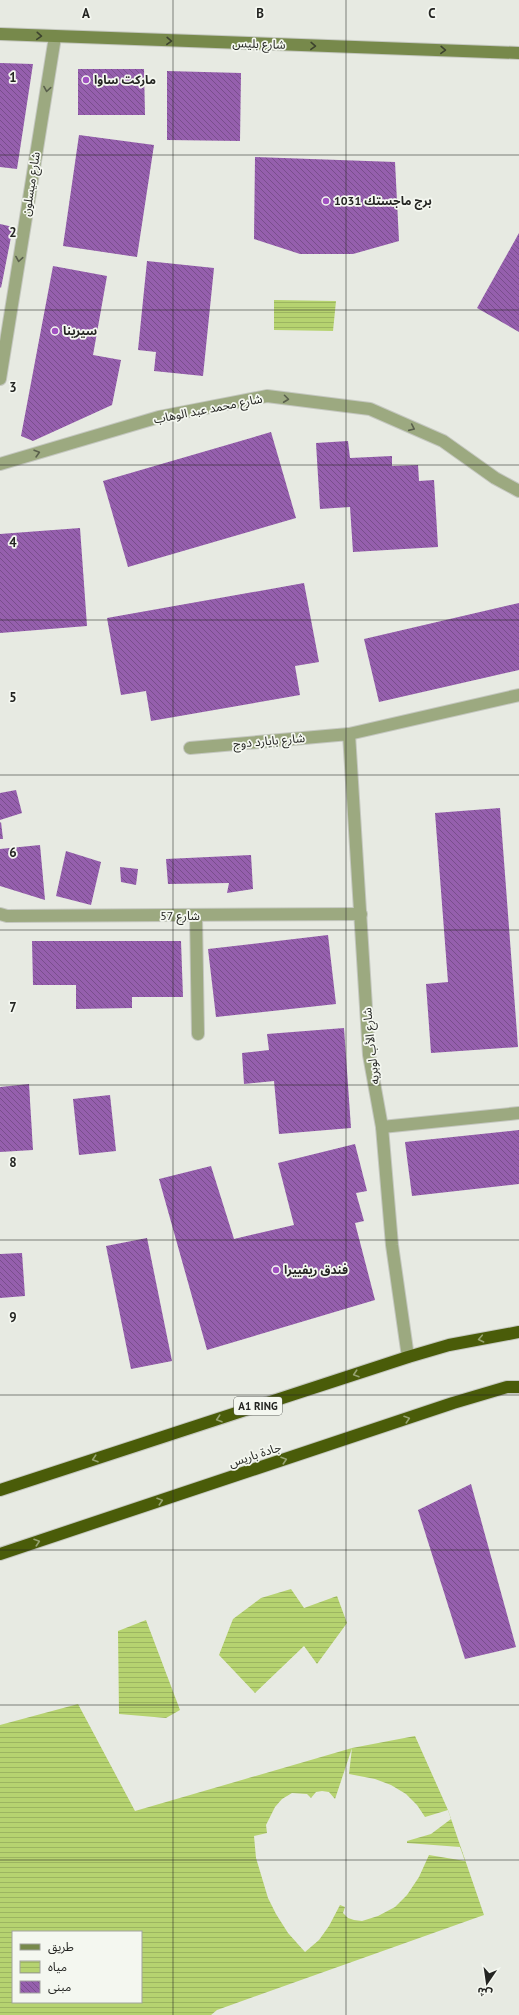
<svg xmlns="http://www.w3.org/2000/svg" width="519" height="2015" font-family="'PT Sans','Noto Sans Arabic',sans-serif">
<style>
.water{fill:url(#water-rules);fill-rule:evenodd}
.pier{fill:#e7eae2}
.building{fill:url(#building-back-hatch)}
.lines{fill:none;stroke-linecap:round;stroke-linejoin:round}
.lane-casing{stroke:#c4c7bf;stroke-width:14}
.street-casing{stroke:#c4c7bf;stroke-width:14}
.secondary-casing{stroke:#c4c7bf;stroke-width:14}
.highway-casing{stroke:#c4c7bf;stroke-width:14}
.lane{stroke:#9ca980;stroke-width:12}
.street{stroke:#9ca980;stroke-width:12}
.secondary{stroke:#77894b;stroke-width:12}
.highway{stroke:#4a5c09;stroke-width:12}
.oneway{stroke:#3d432e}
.oneway2{stroke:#5a604c}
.oneway3{stroke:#96a271}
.grid{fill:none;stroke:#242522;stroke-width:1;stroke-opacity:0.55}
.poi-dot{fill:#a151c2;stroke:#f4f7f0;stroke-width:1.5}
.labels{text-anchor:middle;stroke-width:3.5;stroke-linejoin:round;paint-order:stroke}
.shield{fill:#f4f7f0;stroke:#626460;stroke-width:1}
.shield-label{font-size:11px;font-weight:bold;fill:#242522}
.street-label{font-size:12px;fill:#242522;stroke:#f4f7f0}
.poi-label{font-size:12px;font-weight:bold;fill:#242522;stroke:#f4f7f0;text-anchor:start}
.grid-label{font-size:13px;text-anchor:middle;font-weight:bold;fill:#242522;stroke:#f4f7f0;stroke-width:3.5;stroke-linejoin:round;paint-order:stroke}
</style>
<defs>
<pattern id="water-rules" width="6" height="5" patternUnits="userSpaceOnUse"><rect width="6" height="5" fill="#b6d370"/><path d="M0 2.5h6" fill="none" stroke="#9cb561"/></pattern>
<pattern id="building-back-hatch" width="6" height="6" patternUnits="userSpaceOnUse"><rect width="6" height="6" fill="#955fad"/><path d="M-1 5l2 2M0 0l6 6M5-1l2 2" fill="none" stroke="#794e8c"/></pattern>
</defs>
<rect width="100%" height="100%" fill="#e7eae2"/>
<!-- water -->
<g class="water">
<path d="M 274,300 L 336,301 L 333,331 L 274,330 Z"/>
<path d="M 291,1589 L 304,1608 L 337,1596 L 347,1623 L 317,1664 L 304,1646 L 255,1693 L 219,1655 L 233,1619 L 261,1598 Z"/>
<path d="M 146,1620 L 180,1710 L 166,1718 L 119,1714 L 118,1631 Z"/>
<path d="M 78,1704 L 135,1811 L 352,1748 L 415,1736 L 448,1810 L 484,1915 L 217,2010 L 211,2015 L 0,2015 L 0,1725 ZM 13,1932 L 141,1932 L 141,2002 L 13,2002 Z"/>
</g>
<!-- pier -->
<path class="pier" d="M 352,1748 L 349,1774 L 375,1779 L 391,1785 L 406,1794 L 417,1805 L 425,1817 L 448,1810 L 451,1819 L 431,1834 L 407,1841 L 407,1843 L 460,1847 L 465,1861 L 429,1855 L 419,1877 L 407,1895 L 395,1907 L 378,1916 L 362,1921 L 354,1920 L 348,1918 L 343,1913 L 345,1907 L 340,1905 L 329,1926 L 319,1940 L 305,1952 L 288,1933 L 276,1914 L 268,1898 L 256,1858 L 254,1836 L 267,1833 L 266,1825 L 275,1807 L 282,1799 L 292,1793 L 307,1794 L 311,1798 L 316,1792 L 322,1791 L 329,1792 L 335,1799 Z"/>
<!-- building -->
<g class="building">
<path d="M 0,63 L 33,64 L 17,169 L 0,167 Z"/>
<path d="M 78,69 L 144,69 L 145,115 L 78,115 Z"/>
<path d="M 167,71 L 241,73 L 240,141 L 167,140 Z"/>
<path d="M 79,135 L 154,145 L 137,257 L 63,246 Z"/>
<path d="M 255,157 L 395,162 L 399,241 L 353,254 L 300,254 L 254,239 Z"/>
<path d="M 0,224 L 13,227 L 1,288 L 0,287 Z"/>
<path d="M 519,233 L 519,332 L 477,308 Z"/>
<path d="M 147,261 L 214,268 L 203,376 L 154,371 L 156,352 L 138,350 Z"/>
<path d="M 53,266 L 107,276 L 93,355 L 121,360 L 112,405 L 33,441 L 21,436 Z"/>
<path d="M 271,432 L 296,518 L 128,567 L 103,481 Z"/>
<path d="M 348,441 L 350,458 L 392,456 L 392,466 L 418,465 L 419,481 L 434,480 L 438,547 L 353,552 L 350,507 L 320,509 L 316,443 Z"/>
<path d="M 80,528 L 87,626 L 0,633 L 0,534 Z"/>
<path d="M 304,583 L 319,662 L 295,666 L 300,695 L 151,721 L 146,691 L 121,695 L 107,618 Z"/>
<path d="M 519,603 L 519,670 L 379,702 L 364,639 Z"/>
<path d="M 16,790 L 22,813 L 0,820 L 0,793 Z"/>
<path d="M 500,808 L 518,1047 L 431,1053 L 426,984 L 448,982 L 435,813 Z"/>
<path d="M 1,822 L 3,839 L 0,839 L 0,823 Z"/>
<path d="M 40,845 L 45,900 L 0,886 L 0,849 Z"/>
<path d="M 66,851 L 101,862 L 91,905 L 56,896 Z"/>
<path d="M 251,855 L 253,889 L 227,893 L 229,883 L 168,884 L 166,859 Z"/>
<path d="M 120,867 L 138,869 L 136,885 L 121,882 Z"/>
<path d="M 328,935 L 336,1004 L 216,1017 L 208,949 Z"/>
<path d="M 32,941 L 181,941 L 183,997 L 132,997 L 132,1008 L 76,1009 L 76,985 L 33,985 Z"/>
<path d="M 344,1028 L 351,1128 L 279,1134 L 274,1081 L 244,1084 L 242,1053 L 269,1050 L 267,1034 Z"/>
<path d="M 29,1084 L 33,1150 L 0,1152 L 0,1087 Z"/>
<path d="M 110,1095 L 116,1151 L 79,1155 L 73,1099 Z"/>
<path d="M 519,1130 L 519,1184 L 412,1196 L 405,1142 Z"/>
<path d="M 355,1144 L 367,1191 L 356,1193 L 364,1221 L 355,1223 L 375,1300 L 207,1350 L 159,1179 L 211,1166 L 234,1239 L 294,1225 L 278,1163 Z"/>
<path d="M 147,1238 L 172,1361 L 131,1369 L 106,1246 Z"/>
<path d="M 22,1253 L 25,1296 L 0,1298 L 0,1254 Z"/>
<path d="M 471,1484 L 516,1647 L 465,1659 L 418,1510 Z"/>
</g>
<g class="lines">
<defs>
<g id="lane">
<path d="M 349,734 L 519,695"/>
<path d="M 196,916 L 198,1034"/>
</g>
<g id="street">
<path d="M 0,379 L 55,37"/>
<path d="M 0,464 L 159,417 L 267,396 L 370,409 L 443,441 L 495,478 L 519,491"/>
<path d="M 190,748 L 349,734 L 369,1055 L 382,1127 L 392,1245 L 408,1357"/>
<path d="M 0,914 L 7,916 L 361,914"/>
<path d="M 382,1127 L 519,1113"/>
</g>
<path id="secondary" d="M 0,34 L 519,53"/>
<g id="highway">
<path d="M 0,1490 L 408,1357 L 449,1345 L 519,1332"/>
<path d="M 0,1554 L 453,1403 L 507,1387 L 519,1387"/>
</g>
</defs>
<!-- lane casing -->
<use href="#lane" class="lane-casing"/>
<!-- street casing -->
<use href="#street" class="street-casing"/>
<!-- secondary casing -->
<use href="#secondary" class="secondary-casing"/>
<!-- highway casing -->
<use href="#highway" class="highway-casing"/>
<!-- lane -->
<use href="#lane" class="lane"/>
<!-- street -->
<use href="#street" class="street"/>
<!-- secondary -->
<use href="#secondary" class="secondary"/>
<!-- highway -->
<use href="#highway" class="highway"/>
</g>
<!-- one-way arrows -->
<defs><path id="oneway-chevron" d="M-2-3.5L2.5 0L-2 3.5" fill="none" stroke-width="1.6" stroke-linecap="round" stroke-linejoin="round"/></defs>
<g class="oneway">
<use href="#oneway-chevron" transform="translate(39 36) rotate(4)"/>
<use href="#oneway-chevron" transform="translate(169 41) rotate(2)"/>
<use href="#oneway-chevron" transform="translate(313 46) rotate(2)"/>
<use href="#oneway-chevron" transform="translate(443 50) rotate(2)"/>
</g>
<g class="oneway2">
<use href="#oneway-chevron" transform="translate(47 89) rotate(99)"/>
<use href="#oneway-chevron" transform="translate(19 259) rotate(99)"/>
<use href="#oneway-chevron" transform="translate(286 399) rotate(7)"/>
<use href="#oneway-chevron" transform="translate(412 428) rotate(24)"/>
<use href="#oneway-chevron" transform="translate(37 453) rotate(-16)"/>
</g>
<g class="oneway3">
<use href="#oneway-chevron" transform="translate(481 1339) rotate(168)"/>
<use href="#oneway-chevron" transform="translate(356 1374) rotate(162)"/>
<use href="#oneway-chevron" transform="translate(219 1419) rotate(162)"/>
<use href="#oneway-chevron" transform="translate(407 1419) rotate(-18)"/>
<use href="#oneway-chevron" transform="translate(95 1459) rotate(162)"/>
<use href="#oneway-chevron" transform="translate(284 1460) rotate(-18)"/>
<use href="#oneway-chevron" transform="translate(160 1501) rotate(-18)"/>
<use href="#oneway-chevron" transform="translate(37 1542) rotate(-18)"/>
</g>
<!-- grid -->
<path class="grid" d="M 173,0 L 173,2015M 346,0 L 346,2015M 0,155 L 519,155M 0,310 L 519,310M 0,465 L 519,465M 0,620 L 519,620M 0,775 L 519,775M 0,930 L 519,930M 0,1085 L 519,1085M 0,1240 L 519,1240M 0,1395 L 519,1395M 0,1550 L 519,1550M 0,1705 L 519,1705M 0,1860 L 519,1860"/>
<!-- markers -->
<g class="poi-dot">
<circle cx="86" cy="80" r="4"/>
<circle cx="326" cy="201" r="4"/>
<circle cx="55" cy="331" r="4"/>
<circle cx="276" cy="1270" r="4"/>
</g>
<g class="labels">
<!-- shield labels -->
<rect class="shield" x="234" y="1397" width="48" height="18" rx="3"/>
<g class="shield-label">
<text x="258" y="1410">A1 RING</text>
</g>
<!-- street labels -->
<g class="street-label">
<text transform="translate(259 44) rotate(2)" y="4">شارع بليس</text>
<text transform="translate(31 184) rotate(-81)" y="4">شارع ميسلون</text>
<text transform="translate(208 409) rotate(-11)" y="4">شارع محمد عبد الوهاب</text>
<text transform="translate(269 741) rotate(-5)" y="4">شارع بايارد دوج</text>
<text x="180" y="920">شارع 57</text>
<text transform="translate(371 1046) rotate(-96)" y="4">شارع الأب لوبريه</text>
<text transform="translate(255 1455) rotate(-18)" y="4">جادة باريس</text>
</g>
<!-- poi labels -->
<g class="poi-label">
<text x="94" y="84">ماركت ساوا</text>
<text x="334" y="205">برج ماجستك 1031</text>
<text x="63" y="335">سيرينا</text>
<text x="284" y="1274">فندق ريفييرا</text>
</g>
</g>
<g class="grid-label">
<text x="86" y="18">A</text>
<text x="260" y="18">B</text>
<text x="432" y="18">C</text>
<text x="13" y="82">1</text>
<text x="13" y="237">2</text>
<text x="13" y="392">3</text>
<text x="13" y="547">4</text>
<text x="13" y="702">5</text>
<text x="13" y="857">6</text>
<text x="13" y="1012">7</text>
<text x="13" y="1167">8</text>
<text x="13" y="1322">9</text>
</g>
<!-- legend -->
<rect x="12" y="1931" width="130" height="72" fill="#f4f7f0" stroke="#a1a39e"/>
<rect x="20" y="1944" width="20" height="6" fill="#77894b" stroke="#a1a39e"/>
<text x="48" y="1951" font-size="12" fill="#242522">طريق</text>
<rect x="20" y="1961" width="20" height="12" fill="url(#water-rules)" stroke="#a1a39e"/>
<text x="48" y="1971" font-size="12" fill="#242522">مياه</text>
<rect x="20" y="1981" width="20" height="12" fill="url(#building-back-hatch)" stroke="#a1a39e"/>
<text x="48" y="1991" font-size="12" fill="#242522">مبنى</text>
<!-- north arrow -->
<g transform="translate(487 1983) rotate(193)" stroke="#f4f7f0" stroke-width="3" paint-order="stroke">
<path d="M0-3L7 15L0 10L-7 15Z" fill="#242522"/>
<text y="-6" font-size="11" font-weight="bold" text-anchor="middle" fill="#242522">ش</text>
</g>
</svg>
